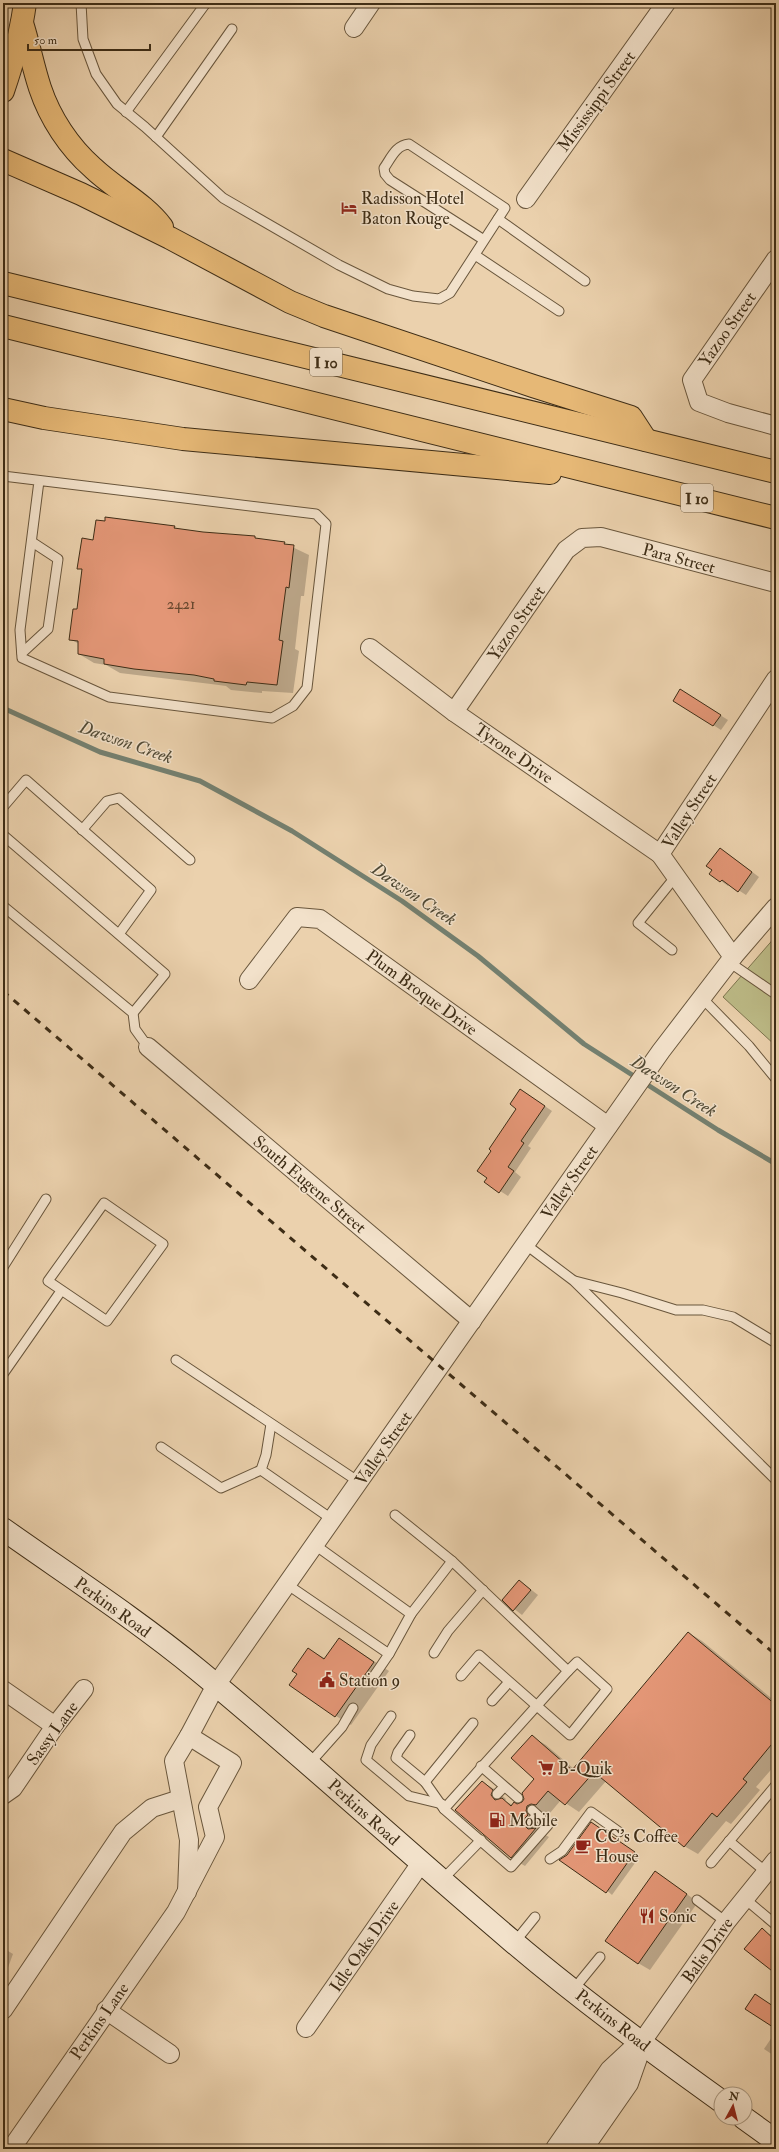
<svg xmlns="http://www.w3.org/2000/svg" width="779" height="2152" font-family="'IM FELL Double Pica',serif">
<style>
.green{fill:#bcba86;stroke:#7d744e}
.shadow{fill:#0003;fill-rule:evenodd}
.lines{fill:none;stroke-linecap:round;stroke-linejoin:round}
.stream{stroke:#748070;stroke-width:5}
.building{fill:#e39676;stroke:#3e2d16}
.service-casing{stroke:#69563c;stroke-width:11}
.minor-casing{stroke:#69563c;stroke-width:20}
.tertiary-casing{stroke:#69563c;stroke-width:24}
.secondary-casing{stroke:#3e2d16;stroke-width:24}
.primary-casing{stroke:#3e2d16;stroke-width:24}
.motorway-casing{stroke:#3e2d16;stroke-width:24}
.service{stroke:#f2e1ca;stroke-width:9}
.minor{stroke:#f2e1ca;stroke-width:18}
.tertiary{stroke:#f2e1ca;stroke-width:22}
.secondary{stroke:#f2e1ca;stroke-width:22}
.primary{stroke:#e6b876;stroke-width:22}
.motorway{stroke:#e6b876;stroke-width:22}
.rail{stroke:#3e2d16;stroke-width:3;stroke-dasharray:7 7;stroke-linecap:butt}
.labels{text-anchor:middle;stroke-width:3;stroke-linejoin:round;paint-order:stroke}
.number-label{font-size:15px;fill:#67472e}
.shield{fill:#f2e1ca;stroke:#74634c;stroke-width:1}
.shield-label{font-size:16px;font-weight:bold;fill:#3e2d16}
.street-label{font-size:17px;fill:#3e2d16;stroke:#f2e1ca}
.poi-label{font-size:17px;fill:#3e2d16;stroke:#f2e1ca;text-anchor:start}
.water-label{font-size:18px;font-style:italic;fill:#504934;stroke:#f2e1ca}
</style>
<rect width="100%" height="100%" fill="#ebd1ad"/>
<filter id="stains"><feTurbulence type="fractalNoise" baseFrequency=".005" numOctaves="4"/><feColorMatrix values="0 0 0 0 .2 0 0 0 0 .09 0 0 0 0 .02 0 0 0 .5 -.17"/></filter>
<radialGradient id="worn" r=".72"><stop offset=".6" stop-color="#630" stop-opacity="0"/><stop offset="1" stop-color="#630" stop-opacity=".3"/></radialGradient>
<!-- green -->
<path class="green" d="M 776,936 L 776,1046 L 723,997 Z"/>
<!-- shadow -->
<g class="shadow">
<path d="M 174,527 L 181,530 L 254,537 L 260,540 L 284,543 L 309,555 L 304,596 L 301,596 L 295,649 L 299,651 L 293,693 L 262,691 L 262,693 L 231,690 L 226,686 L 211,684 L 120,673 L 106,665 L 94,663 L 79,654 L 79,644 L 70,639 L 78,611 L 83,570 L 78,568 L 94,541 Z"/>
<path d="M 688,695 L 728,720 L 721,730 L 674,700 Z"/>
<path d="M 728,854 L 759,877 L 746,895 L 729,884 L 728,886 L 721,881 Z"/>
<path d="M 521,1090 L 552,1111 L 528,1146 L 531,1148 L 515,1172 L 521,1177 L 508,1196 L 486,1182 L 488,1178 L 493,1150 L 517,1108 Z"/>
<path d="M 520,1581 L 538,1595 L 522,1615 L 503,1600 Z"/>
<path d="M 689,1633 L 702,1641 L 776,1702 L 776,1764 L 756,1787 L 760,1790 L 731,1824 L 726,1821 L 698,1854 L 684,1846 L 606,1781 L 579,1812 L 561,1800 L 550,1813 L 545,1812 L 541,1814 L 542,1823 L 538,1831 L 549,1837 L 525,1866 L 511,1858 L 482,1782 L 496,1790 L 506,1799 L 505,1801 L 513,1805 L 523,1803 L 536,1778 L 532,1737 L 546,1745 L 574,1769 ZM 493,1791 L 491,1800 L 490,1794 Z"/>
<path d="M 340,1639 L 389,1671 L 351,1725 L 336,1716 L 299,1674 L 308,1649 L 326,1659 Z"/>
<path d="M 592,1823 L 640,1856 L 612,1895 L 568,1855 Z"/>
<path d="M 655,1872 L 698,1902 L 650,1970 L 638,1963 Z"/>
<path d="M 762,1930 L 776,1938 L 776,1973 L 746,1949 Z"/>
<path d="M 3,1948 L 13,1954 L 3,1981 Z"/>
<path d="M 776,2031 L 776,2057 L 764,2049 Z"/>
</g>
<g class="lines">
<!-- stream -->
<path class="stream" d="M 3,708 L 100,752 L 200,781 L 292,831 L 402,901 L 478,956 L 584,1044 L 718,1130 L 776,1164"/>
</g>
<!-- building -->
<g class="building">
<path d="M 105,517 L 175,526 L 174,528 L 203,532 L 255,536 L 255,538 L 285,542 L 284,544 L 294,545 L 289,588 L 286,587 L 279,640 L 283,641 L 277,685 L 247,682 L 246,685 L 214,681 L 214,679 L 194,675 L 134,669 L 104,664 L 104,659 L 78,654 L 78,641 L 69,640 L 73,609 L 77,609 L 82,569 L 77,569 L 82,538 L 93,540 L 96,520 L 105,521 Z"/>
<path d="M 680,689 L 721,715 L 713,726 L 673,701 Z"/>
<path d="M 720,848 L 752,872 L 738,892 L 722,880 L 720,882 L 709,874 L 712,870 L 706,866 Z"/>
<path d="M 520,1089 L 545,1106 L 521,1141 L 524,1143 L 508,1167 L 514,1171 L 499,1193 L 484,1182 L 487,1178 L 477,1171 L 491,1151 L 489,1149 L 516,1109 L 510,1104 Z"/>
<path d="M 519,1580 L 531,1590 L 513,1611 L 502,1600 Z"/>
<path d="M 688,1632 L 776,1705 L 776,1739 L 743,1779 L 747,1782 L 717,1817 L 712,1813 L 684,1847 L 594,1772 L 565,1805 L 548,1791 L 536,1805 L 531,1804 L 527,1806 L 526,1811 L 528,1815 L 525,1818 L 524,1825 L 528,1829 L 536,1828 L 511,1858 L 455,1810 L 482,1781 L 493,1790 L 491,1795 L 495,1800 L 502,1798 L 511,1806 L 514,1802 L 517,1804 L 522,1802 L 524,1799 L 522,1793 L 534,1779 L 511,1758 L 532,1735 L 572,1770 Z"/>
<path d="M 339,1638 L 374,1662 L 335,1717 L 289,1685 L 297,1674 L 292,1671 L 308,1648 L 324,1659 Z"/>
<path d="M 591,1822 L 635,1852 L 606,1893 L 559,1860 L 567,1855 Z"/>
<path d="M 655,1871 L 687,1894 L 638,1964 L 605,1941 Z"/>
<path d="M 762,1928 L 776,1941 L 776,1974 L 744,1949 Z"/>
<path d="M 755,1994 L 776,2008 L 776,2029 L 745,2009 Z"/>
</g>
<g class="lines">
<defs>
<g id="service">
<path d="M 81,3 L 83,39 L 96,74 L 117,104 L 145,127 L 223,198 L 339,265 L 388,289 L 413,296 L 439,299 L 450,293 L 505,208 L 409,144 C 396,145 391,158 384,168 L 385,174 L 390,180 L 484,240"/>
<path d="M 126,112 L 206,3"/>
<path d="M 156,137 L 232,29"/>
<path d="M 498,219 L 585,281"/>
<path d="M 475,255 L 559,311"/>
<path d="M 3,476 L 316,514 L 326,524 L 307,688 L 293,706 L 272,718 L 109,697 L 22,658 L 20,630 L 39,481"/>
<path d="M 22,653 L 48,629 L 58,559 L 32,542"/>
<path d="M 3,807 L 26,780 L 151,890 L 119,934"/>
<path d="M 82,830 L 107,801 L 119,798 L 190,860"/>
<path d="M 3,835 L 165,974 L 133,1013"/>
<path d="M 3,906 L 133,1013 L 135,1029 L 148,1047"/>
<path d="M 672,950 L 638,923 L 676,876"/>
<path d="M 729,962 L 774,993 L 776,991"/>
<path d="M 702,998 L 749,1046 L 776,1079"/>
<path d="M 104,1203 L 163,1244 L 107,1321 L 48,1281 Z"/>
<path d="M 525,1244 L 574,1281 L 776,1480"/>
<path d="M 3,1267 L 46,1199"/>
<path d="M 575,1281 L 622,1293 L 676,1310 L 703,1310 L 733,1317 L 776,1343"/>
<path d="M 176,1360 L 359,1482"/>
<path d="M 3,1374 L 61,1291"/>
<path d="M 271,1424 L 266,1455 L 261,1470 L 333,1520"/>
<path d="M 161,1447 L 221,1488 L 261,1470"/>
<path d="M 395,1515 L 452,1561"/>
<path d="M 315,1545 L 411,1614 L 452,1561 L 568,1671 L 444,1809"/>
<path d="M 288,1585 L 389,1654 L 411,1614"/>
<path d="M 434,1653 L 448,1631 L 483,1590"/>
<path d="M 374,1676 L 389,1654"/>
<path d="M 461,1676 L 479,1655 L 570,1735 L 607,1689 L 577,1662 L 568,1671"/>
<path d="M 492,1701 L 509,1682"/>
<path d="M 391,1716 L 371,1745 L 366,1760 L 409,1796 L 442,1804"/>
<path d="M 410,1735 L 398,1752 L 396,1758 L 425,1782 L 444,1809 L 511,1867 L 548,1825 L 532,1810"/>
<path d="M 309,1764 L 342,1727 L 353,1708"/>
<path d="M 481,1766 L 518,1798"/>
<path d="M 425,1782 L 473,1723"/>
<path d="M 497,1794 L 504,1787"/>
<path d="M 530,1823 L 537,1815"/>
<path d="M 729,1841 L 766,1872"/>
<path d="M 550,1859 L 562,1851 L 591,1812 L 619,1832"/>
<path d="M 711,1863 L 776,1785"/>
<path d="M 442,1880 L 481,1840"/>
<path d="M 744,1898 L 776,1925"/>
<path d="M 697,1900 L 726,1922"/>
<path d="M 514,1943 L 535,1917"/>
<path d="M 573,1990 L 600,1957"/>
</g>
<g id="minor">
<path d="M 354,28 L 371,3"/>
<path d="M 526,199 L 666,3"/>
<path d="M 776,259 L 692,380 L 699,402 L 728,413 L 776,426"/>
<path d="M 370,648 L 454,712 L 660,854"/>
<path d="M 454,712 L 566,550 L 582,538 L 601,537 L 776,583"/>
<path d="M 733,957 L 776,907"/>
<path d="M 249,980 L 297,917 L 320,919 L 608,1126"/>
<path d="M 148,1047 L 472,1321"/>
<path d="M 3,1690 L 55,1726"/>
<path d="M 3,1795 L 13,1788 L 55,1726 L 84,1689"/>
<path d="M 187,1892 L 189,1840 L 174,1761 L 189,1736 L 216,1685 L 609,1125 L 661,1051 L 733,957 L 660,854 L 776,679"/>
<path d="M 3,2010 L 123,1832 L 152,1808 L 180,1799"/>
<path d="M 106,2010 L 170,2054"/>
<path d="M 306,2028 L 421,1863"/>
<path d="M 641,2043 L 726,1922 L 776,1860"/>
<path d="M 11,2149 L 176,1912 L 215,1837 L 208,1807 L 232,1763 L 189,1736"/>
</g>
<g id="tertiary">
<path d="M 557,2149 L 611,2071 L 641,2043"/>
<path d="M 581,2149 L 627,2083 L 640,2046"/>
</g>
<g id="secondary">
<path d="M 3,1529 C 68,1575 136,1619 198,1670 C 305,1758 407,1852 512,1941 C 579,1998 650,2050 721,2101"/>
<path d="M 744,2118 L 776,2141"/>
</g>
<path id="primary" d="M 3,91 C 13,62 21,33 25,3"/>
<g id="motorway">
<path d="M 22,23 C 29,45 33,67 40,88 C 50,118 69,147 93,168 C 115,189 144,203 162,227"/>
<path d="M 3,160 L 81,194 L 170,238 L 290,302 L 324,316 L 533,386 L 631,417 L 646,440"/>
<path d="M 3,283 L 776,472"/>
<path d="M 3,326 L 776,518"/>
<path d="M 3,409 L 44,418 L 183,439 L 550,473"/>
</g>
</defs>
<!-- service casing -->
<use href="#service" class="service-casing"/>
<!-- minor casing -->
<use href="#minor" class="minor-casing"/>
<!-- tertiary casing -->
<use href="#tertiary" class="tertiary-casing"/>
<!-- secondary casing -->
<use href="#secondary" class="secondary-casing"/>
<!-- primary casing -->
<use href="#primary" class="primary-casing"/>
<!-- motorway casing -->
<use href="#motorway" class="motorway-casing"/>
<!-- service -->
<use href="#service" class="service"/>
<!-- minor -->
<use href="#minor" class="minor"/>
<!-- tertiary -->
<use href="#tertiary" class="tertiary"/>
<!-- secondary -->
<use href="#secondary" class="secondary"/>
<!-- primary -->
<use href="#primary" class="primary"/>
<!-- motorway -->
<use href="#motorway" class="motorway"/>
<!-- rail -->
<path class="rail" d="M 3,991 L 776,1655"/>
</g>
<!-- icons -->
<defs>
<symbol id="hotel-bare" viewBox="-9 -9 18 18"><path d="M-6-4.5h1.5V1H6V5H4.5V3h-9V5H-6ZM-4 0a1.8 1.8 0 1 1 3.6 0ZM.5 0V-2.5h3Q6-2.5 6 0Z" fill="#8f2418" stroke="#f2e1ca" stroke-width="2.5" paint-order="stroke"/></symbol>
<symbol id="civic-bare" viewBox="-9 -9 18 18"><path d="M-.6-6.5H3V-4.5H.6V-3L4-1V1h2V6H-6V1h2V-1L-.6-3ZM-1.2 2.5V6h2.4V2.5Z" fill="#8f2418" stroke="#f2e1ca" stroke-width="2.5" paint-order="stroke"/></symbol>
<symbol id="supermarket-bare" viewBox="-9 -9 18 18"><path d="M-6-5.5h2.5l.6 2H6L4.5 2H-2.5L-4.4-4H-6ZM-1.5 3.2a1.3 1.3 0 1 0 .1 0ZM3 3.2a1.3 1.3 0 1 0 .1 0Z" fill="#8f2418" stroke="#f2e1ca" stroke-width="2.5" paint-order="stroke"/></symbol>
<symbol id="fuel-bare" viewBox="-9 -9 18 18"><path d="M-5.5-6h7V0h2V4h1.3V-2.5L3-4.5l.8-.8L6-3V5H2.5V1h-1V6h-7ZM-4.2-4.7v3.2H.2V-4.7Z" fill="#8f2418" stroke="#f2e1ca" stroke-width="2.5" paint-order="stroke"/></symbol>
<symbol id="cafe-bare" viewBox="-9 -9 18 18"><path d="M-5.5-4.5H6V0H3Q3 3.5 0 3.5H-2.5Q-5.5 3.5-5.5 0ZM3-3.2v2h1.7v-2ZM-6 4.5H4V6H-6Z" fill="#8f2418" stroke="#f2e1ca" stroke-width="2.5" paint-order="stroke"/></symbol>
<symbol id="restaurant-bare" viewBox="-9 -9 18 18"><path d="M-5-6h1v4h1v-4h1v4h1v-4h1v5L-1.5 .5V6h-2V.5L-5-1ZM5-6V6H3V1.5H1.5Q1.5-4 5-6Z" fill="#8f2418" stroke="#f2e1ca" stroke-width="2.5" paint-order="stroke"/></symbol>
</defs>
<g fill-rule="evenodd">
<use href="#hotel-bare" x="338" y="197" width="22" height="22"/>
<use href="#civic-bare" x="316" y="1669" width="22" height="22"/>
<use href="#supermarket-bare" x="535" y="1757" width="22" height="22"/>
<use href="#fuel-bare" x="486" y="1809" width="22" height="22"/>
<use href="#cafe-bare" x="572" y="1835" width="22" height="22"/>
<use href="#restaurant-bare" x="636" y="1905" width="22" height="22"/>
</g>
<g class="labels">
<!-- number labels -->
<g class="number-label">
<text x="181" y="609">2421</text>
</g>
<!-- shield labels -->
<g class="shield">
<rect x="310" y="348" width="32" height="28" rx="3"/>
<rect x="681" y="484" width="32" height="28" rx="3"/>
</g>
<g class="shield-label">
<text x="326" y="368">I 10</text>
<text x="697" y="504">I 10</text>
</g>
<!-- street labels -->
<g class="street-label">
<text transform="translate(596 101) rotate(-54)" y="6">Mississippi Street</text>
<text transform="translate(727 329) rotate(-55)" y="6">Yazoo Street</text>
<text transform="translate(679 558) rotate(15)" y="6">Para Street</text>
<text transform="translate(516 623) rotate(-55)" y="6">Yazoo Street</text>
<text transform="translate(514 753) rotate(35)" y="6">Tyrone Drive</text>
<text transform="translate(689 811) rotate(-57)" y="6">Valley Street</text>
<text transform="translate(422 992) rotate(36)" y="6">Plum Broque Drive</text>
<text transform="translate(569 1182) rotate(-55)" y="6">Valley Street</text>
<text transform="translate(310 1184) rotate(40)" y="6">South Eugene Street</text>
<text transform="translate(383 1448) rotate(-55)" y="6">Valley Street</text>
<text transform="translate(113 1607) rotate(36)" y="6">Perkins Road</text>
<text transform="translate(52 1733) rotate(-54)" y="6">Sassy Lane</text>
<text transform="translate(364 1812) rotate(42)" y="6">Perkins Road</text>
<text transform="translate(364 1946) rotate(-55)" y="6">Idle Oaks Drive</text>
<text transform="translate(707 1950) rotate(-55)" y="6">Balis Drive</text>
<text transform="translate(613 2020) rotate(38)" y="6">Perkins Road</text>
<text transform="translate(99 2021) rotate(-55)" y="6">Perkins Lane</text>
</g>
<!-- poi labels -->
<g class="poi-label">
<text x="361" y="204">Radisson Hotel<tspan x="361" dy="20">Baton Rouge</tspan></text>
<text x="339" y="1686">Station 9</text>
<text x="558" y="1774">B-Quik</text>
<text x="509" y="1826">Mobile</text>
<text x="595" y="1842">CC's Coffee<tspan x="595" dy="20">House</tspan></text>
<text x="659" y="1922">Sonic</text>
</g>
<!-- water labels -->
<g class="water-label">
<text transform="translate(126 742) rotate(19)" y="6">Dawson Creek</text>
<text transform="translate(414 894) rotate(34)" y="6">Dawson Creek</text>
<text transform="translate(674 1086) rotate(33)" y="6">Dawson Creek</text>
</g>
</g>
<!-- margin -->
<rect width="779" height="2152" fill="none" stroke="#ebd1ad" stroke-width="16"/>
<rect x="4" y="4" width="771" height="2144" fill="none" stroke="#3e2d16" stroke-width="2"/>
<rect x="8" y="8" width="763" height="2136" fill="none" stroke="#3e2d16"/>
<!-- north arrow -->
<g transform="translate(733 2106) rotate(7)"><circle r="19" fill="#f2e1ca" stroke="#aa9982"/>
<path d="M0-3L7 15L0 10L-7 15Z" fill="#8f2418"/>
<text y="-6" font-size="11" font-weight="bold" text-anchor="middle" fill="#3e2d16">N</text>
</g>
<!-- scale -->
<path d="M28 44v6h122v-6" fill="none" stroke="#3e2d16" stroke-width="2"/>
<text x="34" y="44" font-size="12" fill="#3e2d16" stroke="#f2e1ca" stroke-width="3" paint-order="stroke">50 m</text>
<rect width="100%" height="100%" filter="url(#stains)"/>
<rect width="100%" height="100%" fill="url(#worn)"/>
</svg>
